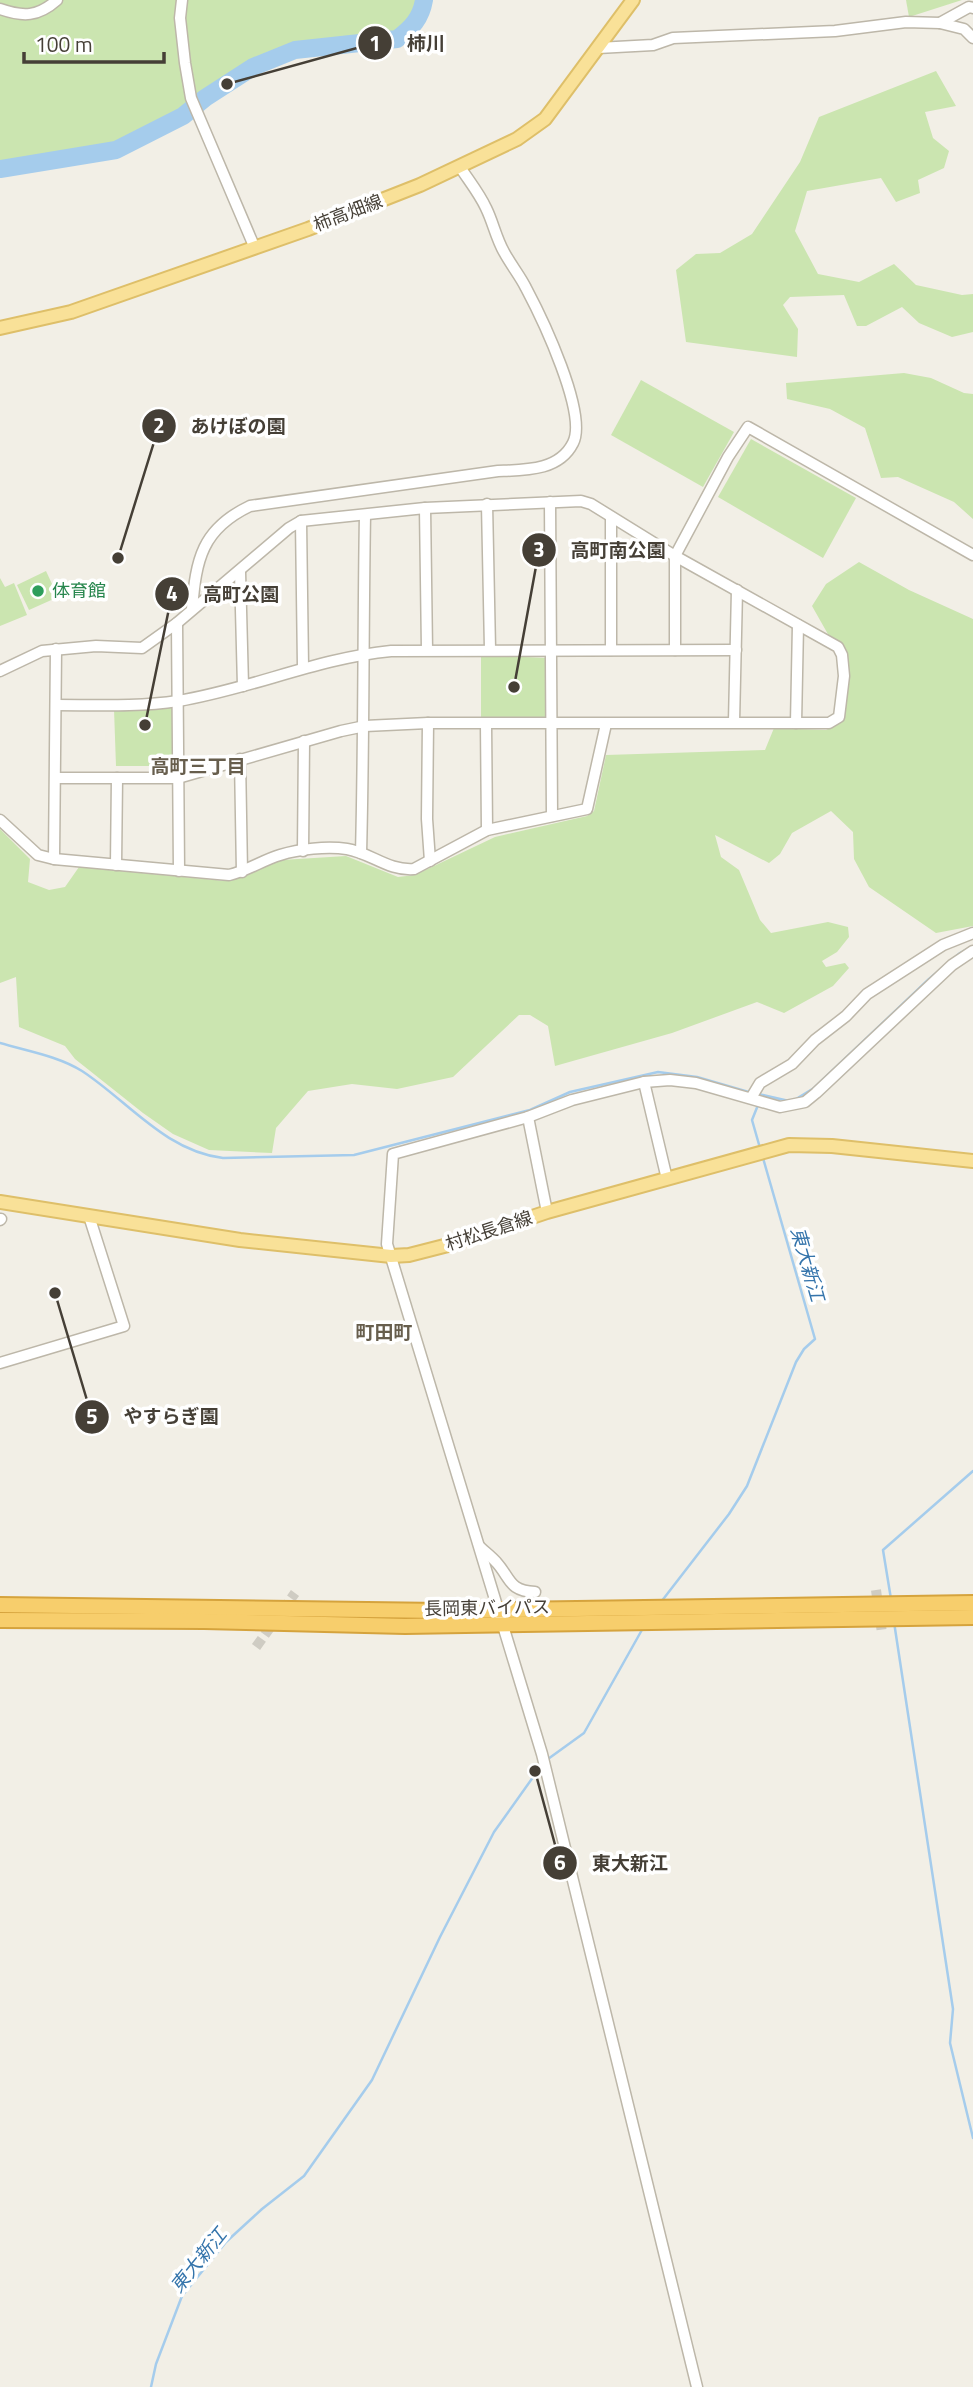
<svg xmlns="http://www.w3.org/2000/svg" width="973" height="2387" font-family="'Titillium Web','Noto Sans JP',sans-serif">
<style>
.green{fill:#cbe5b0}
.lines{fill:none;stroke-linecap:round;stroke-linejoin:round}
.stream{stroke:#a5ccec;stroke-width:2.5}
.river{stroke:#a5ccec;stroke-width:18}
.minor-tunnel{stroke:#cfccc3;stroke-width:10;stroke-dasharray:10 5;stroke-linecap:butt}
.minor-casing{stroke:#bdb7a9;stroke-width:13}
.major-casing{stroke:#debf69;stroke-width:16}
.highway-casing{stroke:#d5a33d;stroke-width:18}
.minor{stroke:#fff;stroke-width:10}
.major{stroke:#f9e198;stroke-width:12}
.highway{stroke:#f7ce6c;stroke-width:14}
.leisure-dot{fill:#2e9e5b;stroke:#fff;stroke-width:2.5}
.labels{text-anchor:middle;stroke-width:7;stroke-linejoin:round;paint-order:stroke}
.street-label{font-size:18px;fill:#453f36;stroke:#fff}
.leisure-label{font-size:18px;fill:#27864d;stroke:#fff;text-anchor:start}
.neighbourhood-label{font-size:19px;font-weight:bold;fill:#675e4d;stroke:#fff}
.water-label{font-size:19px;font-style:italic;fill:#3474ab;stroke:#fff}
.leader{fill:none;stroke:#453f36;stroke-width:2.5}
.callout-dot{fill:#453f36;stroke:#fff;stroke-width:2.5}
.mark-label{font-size:21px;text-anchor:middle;font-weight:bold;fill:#fff}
.callout-label{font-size:19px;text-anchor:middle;font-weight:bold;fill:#453f36;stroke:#fff;stroke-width:7;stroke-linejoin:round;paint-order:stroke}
</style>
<rect width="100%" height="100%" fill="#f2efe6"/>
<!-- green -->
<g class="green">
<path d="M 0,0 L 418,0 L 417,10 L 409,25 L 395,34 L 321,39 L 267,52 L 209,89 L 179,113 L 113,146 L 0,166 Z"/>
<path d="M 906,0 L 962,0 L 909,17 Z"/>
<path d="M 936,71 L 956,106 L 925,112 L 933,138 L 949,151 L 944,168 L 918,180 L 920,193 L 896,202 L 881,178 L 807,191 L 795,231 L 818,274 L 859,282 L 894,264 L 916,285 L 962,295 L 973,294 L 973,332 L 952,337 L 919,323 L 902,307 L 866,326 L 857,326 L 844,295 L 790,297 L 783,305 L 798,329 L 797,357 L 686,342 L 676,270 L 696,254 L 720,253 L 752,234 L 800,162 L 819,117 Z"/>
<path d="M 904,373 L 931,378 L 964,393 L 973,394 L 973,519 L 954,502 L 898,477 L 881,478 L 865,428 L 830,409 L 787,399 L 786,383 Z"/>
<path d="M 641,380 L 734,432 L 703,487 L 611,435 Z"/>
<path d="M 751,439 L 856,498 L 823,558 L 718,497 Z"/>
<path d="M 859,562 L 909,590 L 973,619 L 973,926 L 936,933 L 869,887 L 854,859 L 853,832 L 831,811 L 792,833 L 780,854 L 769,863 L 715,835 L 721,857 L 739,870 L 760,920 L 771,933 L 828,922 L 848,927 L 849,937 L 837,952 L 822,961 L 826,967 L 845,963 L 849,968 L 833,986 L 784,1013 L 757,1002 L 672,1033 L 555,1066 L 548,1026 L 530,1015 L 519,1015 L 453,1077 L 397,1089 L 352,1084 L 308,1091 L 276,1128 L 272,1153 L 209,1150 L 173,1134 L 143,1113 L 75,1059 L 65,1046 L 19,1027 L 16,977 L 0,983 L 0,829 L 30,859 L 28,882 L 49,890 L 65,887 L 79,867 L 226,881 L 282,860 L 346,856 L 398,877 L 415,875 L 495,837 L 587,816 L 594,811 L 606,755 L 765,750 L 774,728 L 826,730 L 839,723 L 843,712 L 841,644 L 829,636 L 812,606 L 826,584 Z"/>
<path d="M 46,571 L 58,597 L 29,610 L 17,585 Z"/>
<path d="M 0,578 L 5,587 L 14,583 L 27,615 L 0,626 Z"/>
<path d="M 481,655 L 547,658 L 546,717 L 481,718 Z"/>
<path d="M 176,707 L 176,766 L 116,766 L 114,709 Z"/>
</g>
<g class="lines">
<!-- stream -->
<g class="stream">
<path d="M 0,1043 C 27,1051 58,1056 82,1071 C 128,1101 165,1151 223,1158 L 354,1155 L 530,1110 L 570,1092 L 658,1072 L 697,1077 L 752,1093"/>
<path d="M 758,1094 L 789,1101"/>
<path d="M 796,1099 L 814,1088 L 929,979 L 960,953 L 969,948"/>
<path d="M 758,1105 L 752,1120 L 760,1148"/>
<path d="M 891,1599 L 883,1550 L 973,1471"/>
<path d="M 661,1602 L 729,1514 L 747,1486 L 796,1362 L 804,1349 L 815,1339 L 763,1158"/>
<path d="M 894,1622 L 953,2009 L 950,2043 L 973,2138"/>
<path d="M 548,1759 L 584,1733 L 643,1628"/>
<path d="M 151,2387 L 156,2364 L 182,2296 L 226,2242 L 262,2209 L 304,2176 L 372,2080 L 440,1937 L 494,1832 L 541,1766"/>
</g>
<!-- river -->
<path class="river" d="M 0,169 L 116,150 L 183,116 L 205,98 L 253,67 L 295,50 L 397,39 C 412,28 421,18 424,0"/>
<!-- minor-tunnel -->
<g class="minor-tunnel">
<path d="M 876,1590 L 882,1633"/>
<path d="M 256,1647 L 295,1593"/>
</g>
<defs>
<g id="minor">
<path d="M 182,0 L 180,18 L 185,63 L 191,98 L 254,246"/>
<path d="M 0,9 C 23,17 38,17 57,0"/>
<path d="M 940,23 L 969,7 L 973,8"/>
<path d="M 598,48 L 653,45 L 673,38 L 835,31 L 906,22 L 940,23 L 964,29 L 973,38"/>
<path d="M 550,502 L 552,816"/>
<path d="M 487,504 L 490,649"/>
<path d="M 425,508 L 427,650"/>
<path d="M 301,521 L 303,667"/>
<path d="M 240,572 L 243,686"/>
<path d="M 192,609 C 196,559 202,529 250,506 L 498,471 C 525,470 559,471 573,443 C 588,414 542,318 526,288 C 520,276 511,265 504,252 C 496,238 493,222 486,208 C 479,193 469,181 460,167"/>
<path d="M 177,623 L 179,871"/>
<path d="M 611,650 L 611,517"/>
<path d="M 675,650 L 675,556 L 728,457 L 748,427 L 973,555"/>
<path d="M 0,671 L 42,651 L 96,646 L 142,648 L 177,623 L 289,528 L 301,521 L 425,508 L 581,501 L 591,504 L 675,556 L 838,647 L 842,655 L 844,676 L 839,717 L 829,723 L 428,723 L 365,726 L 341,731 L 178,778 L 56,778"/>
<path d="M 56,705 C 96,705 138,707 178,701 C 251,689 318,658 391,651 L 736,650"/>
<path d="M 734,722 L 737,590"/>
<path d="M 428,723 L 427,819 L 430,861"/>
<path d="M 796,723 L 798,625"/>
<path d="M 486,724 L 487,830"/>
<path d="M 240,759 L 242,872"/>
<path d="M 0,820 L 38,855 L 54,859 L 229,875 C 247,871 263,860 280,855 C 299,849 327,846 347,849 C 371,853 388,871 414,869 L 487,830 L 587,809 L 606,724"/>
<path d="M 303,851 L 304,741"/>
<path d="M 361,853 C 364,740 363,628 365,515"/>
<path d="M 54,859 L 56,649"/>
<path d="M 116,865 L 117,778"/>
<path d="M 644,1082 L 667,1179"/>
<path d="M 751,1098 L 760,1083 L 792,1064 L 815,1040 L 846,1016 L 867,994 L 943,945 L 973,933"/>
<path d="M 528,1117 L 547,1212"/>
<path d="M 0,1220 L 1,1219"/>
<path d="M 0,1363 L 124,1326 L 89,1216"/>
<path d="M 480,1547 C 485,1552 492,1557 497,1563 C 511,1579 509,1591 535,1592"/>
<path d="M 697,2387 L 542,1754 L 387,1244 L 393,1154 L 528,1117 L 572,1100 L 644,1082 L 670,1080 L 696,1083 L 780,1107 L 805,1102 L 816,1093 L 952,965 L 973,951"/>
</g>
<g id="major">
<path d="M 0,328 L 71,312 L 308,229 L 420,185 L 517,139 L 545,119 L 633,0"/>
<path d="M 0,1202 L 240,1240 L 391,1256 L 409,1255 L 452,1244 L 547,1212 L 789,1145 L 832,1146 L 973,1161"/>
</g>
<g id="highway">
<path d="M 0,1605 L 442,1611 L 973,1603"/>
<path d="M 0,1620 L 204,1621 L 405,1626 L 973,1617"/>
</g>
</defs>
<!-- minor casing -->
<use href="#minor" class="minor-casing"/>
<!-- major casing -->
<use href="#major" class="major-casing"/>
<!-- highway casing -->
<use href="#highway" class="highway-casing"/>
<!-- minor -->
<use href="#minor" class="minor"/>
<!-- major -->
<use href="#major" class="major"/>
<!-- highway -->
<use href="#highway" class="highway"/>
</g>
<!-- markers -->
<circle class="leisure-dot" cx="38" cy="591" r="7"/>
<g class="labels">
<!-- street labels -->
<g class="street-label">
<text transform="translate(348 213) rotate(-21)" y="6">柿高畑線</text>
<text transform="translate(489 1231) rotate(-18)" y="6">村松長倉線</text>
<text transform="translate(487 1608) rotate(-1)" y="6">長岡東バイパス</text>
</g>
<!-- leisure labels -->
<g class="leisure-label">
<text x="52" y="597">体育館</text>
</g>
<!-- neighbourhood labels -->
<g class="neighbourhood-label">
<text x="198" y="773">高町三丁目</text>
<text x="384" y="1339">町田町</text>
</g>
<!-- water labels -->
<g class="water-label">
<text transform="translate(808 1264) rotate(74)" y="7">東大新江</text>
<text transform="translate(198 2260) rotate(-51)" y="7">東大新江</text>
</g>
</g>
<!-- callouts -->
<path class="leader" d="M227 84L375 43M118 558L159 426M514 687L539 550M145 725L172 594M55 1293L92 1417M535 1771L560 1863"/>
<g class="callout-dot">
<circle cx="227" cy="84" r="7"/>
<circle cx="118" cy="558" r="7"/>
<circle cx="514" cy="687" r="7"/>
<circle cx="145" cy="725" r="7"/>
<circle cx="55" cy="1293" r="7"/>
<circle cx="535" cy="1771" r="7"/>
<circle cx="375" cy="43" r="18"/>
<circle cx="159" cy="426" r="18"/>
<circle cx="539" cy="550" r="18"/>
<circle cx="172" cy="594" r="18"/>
<circle cx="92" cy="1417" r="18"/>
<circle cx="560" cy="1863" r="18"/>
</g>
<g class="mark-label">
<text x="375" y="51">1</text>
<text x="159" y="433">2</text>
<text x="539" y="557">3</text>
<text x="172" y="601">4</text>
<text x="92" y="1424">5</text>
<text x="560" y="1870">6</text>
</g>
<g class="callout-label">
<text x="426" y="50">柿川</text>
<text x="238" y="433">あけぼの園</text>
<text x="618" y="557">高町南公園</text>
<text x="241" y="601">高町公園</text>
<text x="171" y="1423">やすらぎ園</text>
<text x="630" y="1870">東大新江</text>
</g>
<!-- scale -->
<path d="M24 52v10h140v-10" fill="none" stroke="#453f36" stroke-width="3.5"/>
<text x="35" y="52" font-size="21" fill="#453f36" stroke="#ffffff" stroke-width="5" paint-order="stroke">100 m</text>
</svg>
